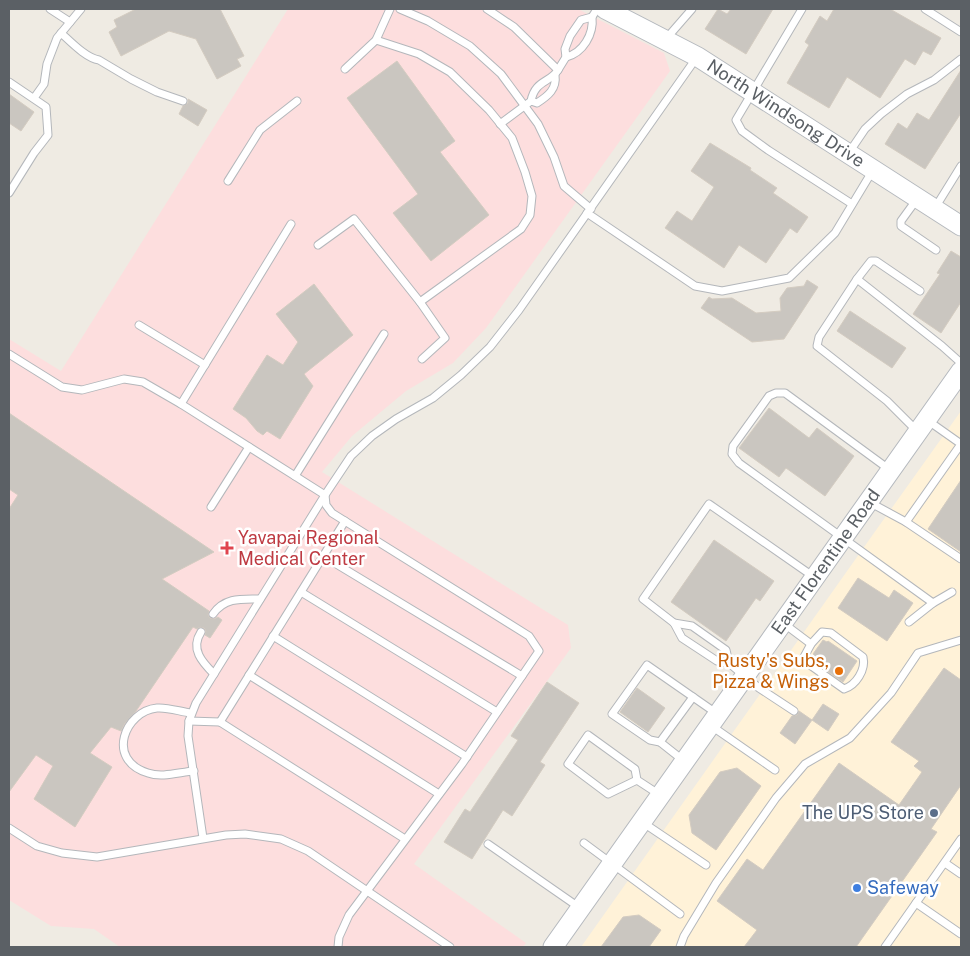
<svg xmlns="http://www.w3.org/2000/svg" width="970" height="956" font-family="'Public Sans',sans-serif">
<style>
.commercial{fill:#fff2d8}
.medical{fill:#fddede}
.building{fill:#cac6c0;stroke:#d4ccc1}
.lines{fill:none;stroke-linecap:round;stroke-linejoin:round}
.lane-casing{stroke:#b4b7bb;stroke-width:9}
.secondary-casing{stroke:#b5b9be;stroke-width:21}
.lane{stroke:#fff;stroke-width:7}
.secondary{stroke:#fff;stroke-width:19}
.health-dot{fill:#e0444e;stroke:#fff;stroke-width:2}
.food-dot{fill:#e8710a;stroke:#fff;stroke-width:2}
.service-dot{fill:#5c6f8a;stroke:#fff;stroke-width:2}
.shop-dot{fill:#3f7fe0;stroke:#fff;stroke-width:2}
.labels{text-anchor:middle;stroke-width:5;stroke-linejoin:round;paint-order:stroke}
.street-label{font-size:18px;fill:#5b6065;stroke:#fff}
.health-label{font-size:18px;fill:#be3a42;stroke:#fff;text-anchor:start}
.food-label{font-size:18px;fill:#c56008;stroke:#fff;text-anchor:end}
.service-label{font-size:18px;fill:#4e5e75;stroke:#fff;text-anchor:end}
.shop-label{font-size:18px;fill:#366cbe;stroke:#fff;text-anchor:start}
</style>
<rect width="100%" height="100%" fill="#efebe3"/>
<!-- commercial -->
<path class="commercial" d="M 961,411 L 961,947 L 581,947 L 874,533 Z"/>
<!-- medical -->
<path class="medical" d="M 288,9 L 578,9 L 664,53 L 670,71 L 486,328 L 453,363 L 406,391 L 352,436 L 322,472 L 568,625 L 571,648 L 414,864 L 526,943 L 523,947 L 120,947 L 94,929 L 51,926 L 9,900 L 9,339 L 61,371 Z"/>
<!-- building -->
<g class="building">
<path d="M 136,9 L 220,9 L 244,56 L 237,59 L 241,66 L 217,79 L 196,39 L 169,31 L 121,56 L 109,32 L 117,27 L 114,20 Z"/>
<path d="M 718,9 L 727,14 L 731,9 L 773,9 L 746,54 L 705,29 Z"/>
<path d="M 834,9 L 890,9 L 941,38 L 931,55 L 923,51 L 915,65 L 905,59 L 880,98 L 847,77 L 829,108 L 787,83 L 809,45 L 805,42 L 820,16 L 827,21 Z"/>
<path d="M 397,61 L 455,141 L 440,152 L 489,215 L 431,261 L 393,213 L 418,194 L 347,98 Z"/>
<path d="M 961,70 L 961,113 L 925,169 L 885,144 L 898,123 L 907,129 L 917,113 L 929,120 Z"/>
<path d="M 9,94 L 34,112 L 21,131 L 9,123 Z"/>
<path d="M 188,99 L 207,110 L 198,126 L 179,114 L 183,106 L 188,103 Z"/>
<path d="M 710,143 L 751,168 L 750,170 L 777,188 L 773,193 L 808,217 L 797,233 L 790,228 L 766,263 L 739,245 L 724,268 L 665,228 L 677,211 L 692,221 L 714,187 L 691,171 Z"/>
<path d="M 951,251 L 961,257 L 961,302 L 941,333 L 913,314 L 940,274 L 937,273 Z"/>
<path d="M 807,280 L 818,287 L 784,339 L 752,342 L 701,308 L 709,297 L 712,299 L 732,298 L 756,313 L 781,311 L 780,298 L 787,288 L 804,286 Z"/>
<path d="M 314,284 L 353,335 L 304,374 L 313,386 L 280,439 L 267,431 L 263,435 L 257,431 L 246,418 L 233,409 L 267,355 L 283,365 L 298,342 L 276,314 Z"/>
<path d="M 850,311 L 906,348 L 892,368 L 837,331 Z"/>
<path d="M 769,408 L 809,438 L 817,428 L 854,456 L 825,496 L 786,468 L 779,477 L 739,448 Z"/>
<path d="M 9,413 L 214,552 L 162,579 L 209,611 L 208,615 L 210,618 L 214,619 L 218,617 L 222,620 L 210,638 L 205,635 L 206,631 L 204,628 L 200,627 L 197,629 L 193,627 L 136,711 L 125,723 L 121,731 L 111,727 L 90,753 L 112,767 L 75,827 L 34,799 L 53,766 L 36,755 L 9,792 L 9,509 L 18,495 L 9,489 Z"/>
<path d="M 961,480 L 961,552 L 928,529 Z"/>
<path d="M 714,540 L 774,581 L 760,601 L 756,598 L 726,641 L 671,602 Z"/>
<path d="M 858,578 L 889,598 L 894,590 L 913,603 L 887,641 L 838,608 Z"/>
<path d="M 823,640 L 827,642 L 828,641 L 857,661 L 843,682 L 813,661 L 816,657 L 813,654 Z"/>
<path d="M 944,668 L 961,680 L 961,785 L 931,829 L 937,832 L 856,947 L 744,947 L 757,930 L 717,901 L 747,859 L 763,870 L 839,763 L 899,805 L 922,772 L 914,766 L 919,761 L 891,742 Z"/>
<path d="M 547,682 L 579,703 L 540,762 L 545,765 L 512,816 L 503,810 L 472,859 L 444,842 L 465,809 L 470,812 L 518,740 L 511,736 Z"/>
<path d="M 637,688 L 665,708 L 648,732 L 620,712 Z"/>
<path d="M 823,704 L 839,714 L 828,731 L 812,720 Z"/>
<path d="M 799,711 L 812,720 L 795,744 L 780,733 L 792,716 L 797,715 Z"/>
<path d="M 737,768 L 761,786 L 716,850 L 692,833 L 689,815 L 720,772 Z"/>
<path d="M 639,915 L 661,930 L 649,947 L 601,947 L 623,917 Z"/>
</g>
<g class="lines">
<defs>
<g id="lane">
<path d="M 50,9 L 70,22"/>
<path d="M 400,9 L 428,21 L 470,46 L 501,74 L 538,124 L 554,157 L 564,186 L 591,209"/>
<path d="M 487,9 L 514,27 L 558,70 L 566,57 L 565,49 L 570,36 L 581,20 L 592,17"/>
<path d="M 802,9 L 736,120 L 742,131 L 768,150 L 852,204"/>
<path d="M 925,9 L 961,32"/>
<path d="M 61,33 C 71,42 86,58 99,60 L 131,79 L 157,92 L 183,101"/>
<path d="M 665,40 L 692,9"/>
<path d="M 566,57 C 583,53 594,34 592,17 L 597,9"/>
<path d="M 345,69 L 376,40 L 390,9"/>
<path d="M 9,82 L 46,107 L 48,135 L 34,153 L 9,193"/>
<path d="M 34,98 L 44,84 L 47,64 L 57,38 L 81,9"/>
<path d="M 531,101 L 537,103 C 548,96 557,89 555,75"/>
<path d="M 500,124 L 531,101 C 535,80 550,83 558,70"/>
<path d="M 848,154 L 865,129 L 881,114 L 907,94 L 934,80 L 961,59"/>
<path d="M 228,181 L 260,130 L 297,101"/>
<path d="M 917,199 L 901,221 L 901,226 L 936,250"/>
<path d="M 935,208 L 961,166"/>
<path d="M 587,213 L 695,286 L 722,291 L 789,278 L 835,233 L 873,170"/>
<path d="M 318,245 L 354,219 L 420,302 L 521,229 L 530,215 L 532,196 L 525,172 L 512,138 L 489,110 L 450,72 L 419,54 L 376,40"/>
<path d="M 857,279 L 819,337 L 817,346 L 887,401 L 917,431"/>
<path d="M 920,291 L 876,261 L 871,261 L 857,279 L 942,346 L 961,363"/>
<path d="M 420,302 L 445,338 L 422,359"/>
<path d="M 139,325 L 205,365"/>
<path d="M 9,354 L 62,387 L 82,390 L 124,379 L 143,382 L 181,404 L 325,495 L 326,505 L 332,513 L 529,636 L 539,651 L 462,764 L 349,915 L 339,937 L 338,947"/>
<path d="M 181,404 L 291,224"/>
<path d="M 890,470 L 785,393 L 776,393 L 769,396 L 733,446 L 732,454 L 739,463 L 933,603"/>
<path d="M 295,476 L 384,334"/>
<path d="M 869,502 L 906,522 L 961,444 L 927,420"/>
<path d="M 211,507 L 249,447"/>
<path d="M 906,522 L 961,559"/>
<path d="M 323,556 L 522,676"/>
<path d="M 301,592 L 497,712"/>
<path d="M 213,614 C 225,597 242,599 260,599"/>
<path d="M 909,622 L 933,603 L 952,592"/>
<path d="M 674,623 L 692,626 L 726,650 L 729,663"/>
<path d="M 783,623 L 811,644"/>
<path d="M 201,632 C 190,649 202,662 214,674"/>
<path d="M 822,632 L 831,633 L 863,657 C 866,670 856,685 844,689 L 810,665 L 804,657 L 811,644 Z"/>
<path d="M 273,636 L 467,757"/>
<path d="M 249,675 L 439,794"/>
<path d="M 794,711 L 759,688 L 729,663 L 717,661 L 682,638 L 674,623 L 643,599 L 709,504 L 814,577"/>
<path d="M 191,713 C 181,712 168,707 157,708 C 125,711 105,760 148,773 C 162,778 180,772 194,771"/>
<path d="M 189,721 L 220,722 L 345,521"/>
<path d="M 220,722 L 405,839"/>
<path d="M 710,725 L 775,770"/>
<path d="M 660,742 L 693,697"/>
<path d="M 684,761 L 660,742 L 650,740 L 612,714 L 647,665 L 716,713"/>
<path d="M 637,780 L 608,794 L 568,764 L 588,735 L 635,769 L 637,780 L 660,795"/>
<path d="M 642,822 L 706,865"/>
<path d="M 9,828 L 37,846 L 62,853 L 97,857 L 226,835 L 245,834 L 281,839 L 308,851 L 450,947"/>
<path d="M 203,838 L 188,736 L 189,721 L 196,703 L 325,495 L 351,456 L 372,436 L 396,419 L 433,398 L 461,375 L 490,347 L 519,310 L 697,57"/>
<path d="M 584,843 L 680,914"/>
<path d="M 488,844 L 580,908"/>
<path d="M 945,863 L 961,874"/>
<path d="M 916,903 L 961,934"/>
<path d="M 680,947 L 684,936 L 716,883 L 776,798 L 805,764 L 850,738 L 891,693 L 918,653 L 961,640"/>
<path d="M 885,947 L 961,839"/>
</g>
<g id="secondary">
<path id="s1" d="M 605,9 L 698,57 L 961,226"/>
<path id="s2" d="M 553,947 L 961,371"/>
</g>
</defs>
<!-- lane casing -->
<use href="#lane" class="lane-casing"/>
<!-- secondary casing -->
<use href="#secondary" class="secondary-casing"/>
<!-- lane -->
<use href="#lane" class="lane"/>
<!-- secondary -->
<use href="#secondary" class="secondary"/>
</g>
<!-- markers -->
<path class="health-dot" d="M224.5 540.5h5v5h5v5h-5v5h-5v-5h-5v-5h5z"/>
<circle class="food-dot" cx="839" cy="671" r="5"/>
<circle class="service-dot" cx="934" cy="813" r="5"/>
<circle class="shop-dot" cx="857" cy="888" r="5"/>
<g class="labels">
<!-- street labels -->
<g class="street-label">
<text dy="6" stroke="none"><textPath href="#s1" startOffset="209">North Windsong Drive</textPath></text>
<text dy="6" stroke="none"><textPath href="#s2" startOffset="472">East Florentine Road</textPath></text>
</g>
<!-- health labels -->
<g class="health-label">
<text x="238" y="544">Yavapai Regional<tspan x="238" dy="21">Medical Center</tspan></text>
</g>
<!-- food labels -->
<g class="food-label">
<text x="829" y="667">Rusty's Subs,<tspan x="829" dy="21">Pizza &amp; Wings</tspan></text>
</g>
<!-- service labels -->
<g class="service-label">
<text x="924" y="819">The UPS Store</text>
</g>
<!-- shop labels -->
<g class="shop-label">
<text x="867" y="894">Safeway</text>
</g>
</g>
<!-- border -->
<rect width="970" height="956" fill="none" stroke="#5b6065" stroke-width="20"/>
</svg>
